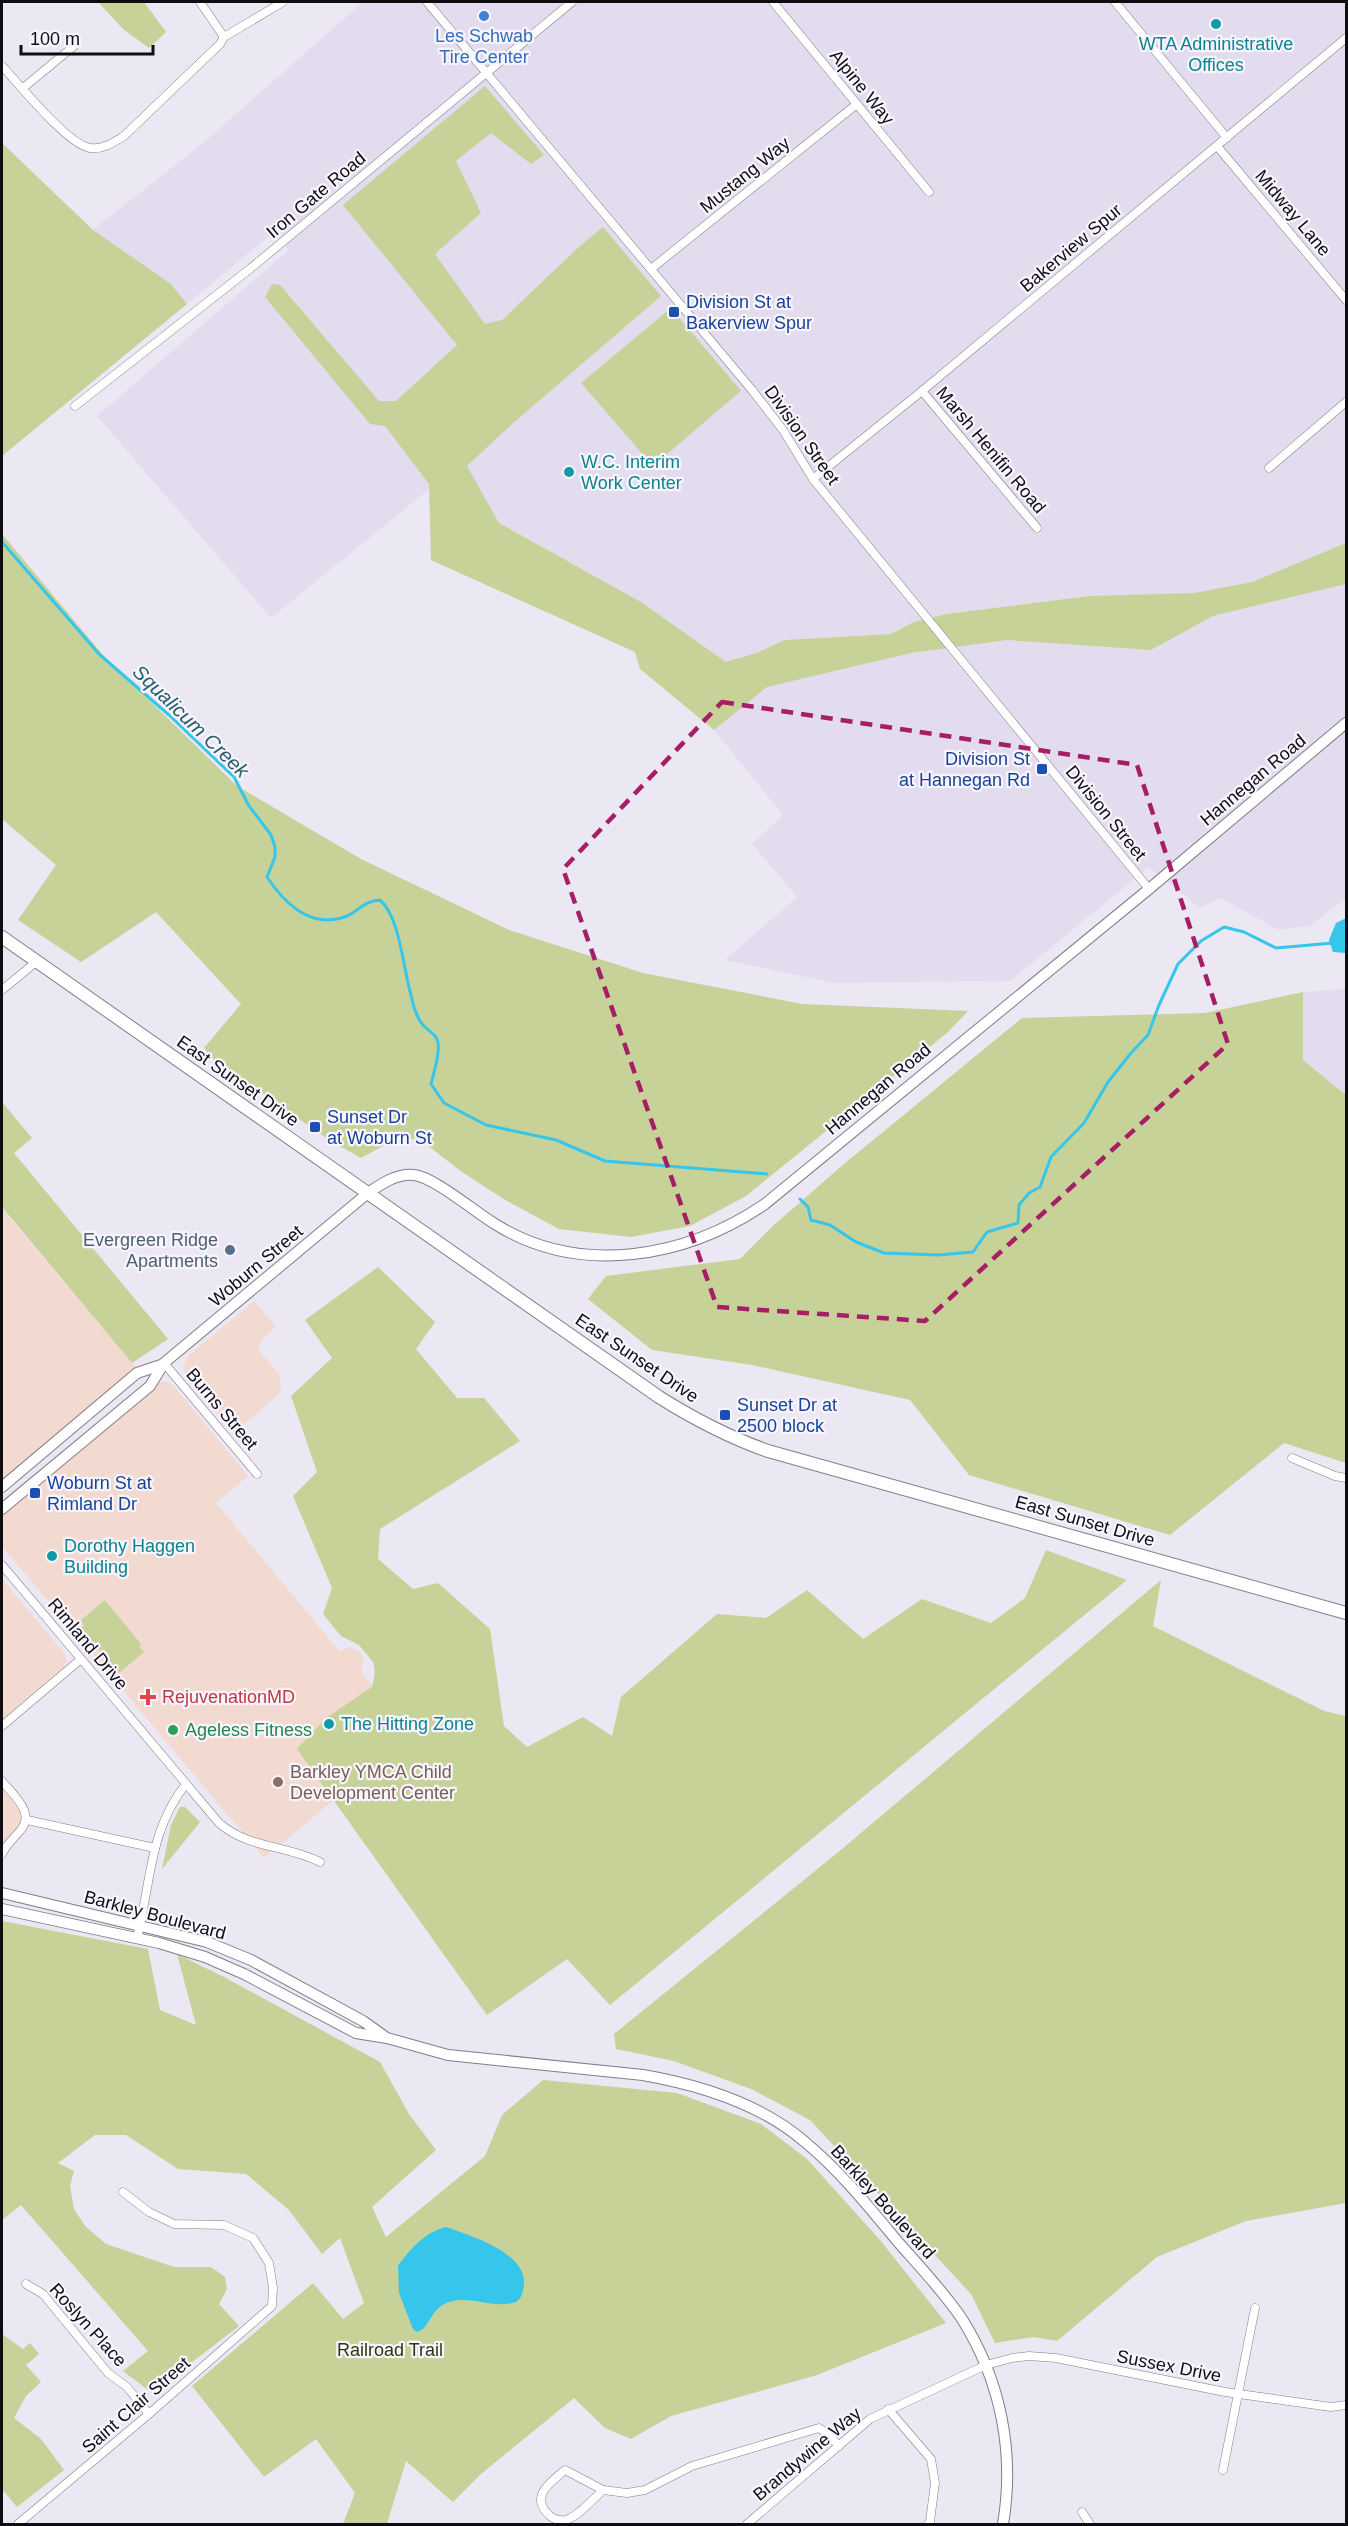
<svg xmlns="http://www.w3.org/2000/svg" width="1348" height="2526" font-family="Helvetica,sans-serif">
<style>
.commercial{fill:#f2dad1}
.built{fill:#e3dcef}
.green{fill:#c6d298}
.water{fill:#36c6eb}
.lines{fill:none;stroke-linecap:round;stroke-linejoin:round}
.stream{stroke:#36c6eb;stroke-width:3}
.minor-casing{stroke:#827e88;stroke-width:9}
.secondary-casing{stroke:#827e88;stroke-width:12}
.primary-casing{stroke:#827e88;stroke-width:14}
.minor{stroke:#fff;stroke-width:8}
.secondary{stroke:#fff;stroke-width:10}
.primary{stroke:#fff;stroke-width:12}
.marked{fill:none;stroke:#a61e66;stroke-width:4.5;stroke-dasharray:12 8;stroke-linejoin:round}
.shop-dot{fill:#3f7fe0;stroke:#f8f5fe;stroke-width:2}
.culture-dot{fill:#0f9aa8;stroke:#f8f5fe;stroke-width:2}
.transit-dot{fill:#1a4fb4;stroke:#f8f5fe;stroke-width:2}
.service-dot{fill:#5c6f8a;stroke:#f8f5fe;stroke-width:2}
.health-dot{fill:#e0444e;stroke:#f8f5fe;stroke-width:2}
.leisure-dot{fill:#2e9e5b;stroke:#f8f5fe;stroke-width:2}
.education-dot{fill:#8d6e63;stroke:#f8f5fe;stroke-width:2}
.labels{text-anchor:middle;stroke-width:4.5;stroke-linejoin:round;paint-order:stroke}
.shop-label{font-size:18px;fill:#366cbe;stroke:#f8f5fe}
.culture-label{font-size:18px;fill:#0d838f;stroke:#f8f5fe;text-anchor:start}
.street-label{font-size:18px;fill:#0f0d11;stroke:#f8f5fe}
.transit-label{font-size:18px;fill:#164399;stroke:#f8f5fe;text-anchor:start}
.service-label{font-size:18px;fill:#4e5e75;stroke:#f8f5fe;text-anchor:end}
.health-label{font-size:18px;fill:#be3a42;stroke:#f8f5fe;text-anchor:start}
.leisure-label{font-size:18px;fill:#27864d;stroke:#f8f5fe;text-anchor:start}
.education-label{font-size:18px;fill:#785e54;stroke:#f8f5fe;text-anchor:start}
.park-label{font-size:18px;fill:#31370d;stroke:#f8f5fe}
.water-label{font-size:20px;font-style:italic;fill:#265e6d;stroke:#f8f5fe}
</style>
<rect width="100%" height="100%" fill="#ebe7f3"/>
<!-- commercial -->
<g class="commercial">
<path d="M 2,1209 L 137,1369 L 2,1482 Z"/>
<path d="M 254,1301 L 276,1327 L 262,1339 L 259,1345 L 260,1352 L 279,1374 L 281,1389 L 279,1394 L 234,1433 L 185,1374 L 184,1365 L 188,1356 Z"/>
<path d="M 165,1381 L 173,1385 L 248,1476 L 216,1503 L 340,1652 L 350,1647 L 360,1652 L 364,1661 L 361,1671 L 373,1687 L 487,2015 L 334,1800 L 264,1858 L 2,1546 L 2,1515 L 155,1384 Z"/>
<path d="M 2,1579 L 64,1653 L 67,1661 L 63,1668 L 2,1720 Z"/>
<path d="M 2,1788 L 20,1811 L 23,1818 L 21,1826 L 2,1848 Z"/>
</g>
<!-- built -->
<g class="built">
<path d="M 363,2 L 1346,2 L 1346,543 L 1252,582 L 1194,593 L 1089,596 L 946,614 L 914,622 L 891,634 L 784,640 L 759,652 L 726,662 L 641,602 L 459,501 L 428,490 L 271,618 L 97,416 L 289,250 L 274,232 L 187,304 L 171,284 L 93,230 L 203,143 Z"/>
<path d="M 1346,584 L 1346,898 L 1311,925 L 1279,930 L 1220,898 L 1200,908 L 1149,867 L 1010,981 L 835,983 L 725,960 L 797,897 L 752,844 L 783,815 L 714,730 L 767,687 L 911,653 L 1007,640 L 1151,650 L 1213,616 Z"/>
<path d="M 1346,989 L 1346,1095 L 1303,1060 L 1303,992 Z"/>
</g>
<!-- green -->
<g class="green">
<path d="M 98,2 L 144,2 L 166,32 L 149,48 L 123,29 Z"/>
<path d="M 485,86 L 544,155 L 531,164 L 491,133 L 456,161 L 481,213 L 435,254 L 485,324 L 502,320 L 580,246 L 603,227 L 661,296 L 512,424 L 467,466 L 499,523 L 641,602 L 726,662 L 759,652 L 784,640 L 891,634 L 914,622 L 946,614 L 1089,596 L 1194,593 L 1252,582 L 1346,543 L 1346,584 L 1213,616 L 1151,650 L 1007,640 L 911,653 L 767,687 L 714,730 L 640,669 L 635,652 L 431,560 L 429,484 L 385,426 L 370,424 L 265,297 L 272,284 L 280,285 L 379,401 L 396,401 L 457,345 L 343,205 Z"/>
<path d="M 2,143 L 93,230 L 171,284 L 187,304 L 2,456 Z"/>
<path d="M 671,308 L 741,391 L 653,466 L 581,383 Z"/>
<path d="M 2,534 L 103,655 L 237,786 L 361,859 L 509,930 L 643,973 L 802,1004 L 968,1011 L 948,1032 L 746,1196 L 690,1226 L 631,1237 L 559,1229 L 507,1201 L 462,1172 L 418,1138 L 383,1146 L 361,1158 L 329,1140 L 214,1060 L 204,1048 L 241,1004 L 156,912 L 81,962 L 18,920 L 56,865 L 2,819 Z"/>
<path d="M 1303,992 L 1303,1060 L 1346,1095 L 1346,1463 L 1284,1443 L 1170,1535 L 969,1475 L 910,1400 L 752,1365 L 652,1350 L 588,1299 L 606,1276 L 740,1259 L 774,1225 L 844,1164 L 1022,1018 L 1205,1013 Z"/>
<path d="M 2,1102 L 32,1138 L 14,1153 L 168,1339 L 132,1363 L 2,1207 Z"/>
<path d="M 378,1267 L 435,1322 L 416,1349 L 457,1398 L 484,1398 L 520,1441 L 380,1529 L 378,1559 L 413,1589 L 438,1583 L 490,1629 L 504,1726 L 527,1747 L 583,1717 L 612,1736 L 621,1697 L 717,1614 L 766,1618 L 807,1590 L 863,1639 L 922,1599 L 991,1623 L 1025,1598 L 1046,1550 L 1127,1580 L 610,2005 L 567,1959 L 487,2015 L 297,1749 L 326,1718 L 372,1687 L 375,1672 L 373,1662 L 359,1645 L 341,1636 L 323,1614 L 332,1588 L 293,1496 L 317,1472 L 291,1396 L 332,1358 L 305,1320 Z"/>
<path d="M 1161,1580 L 1153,1626 L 1324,1711 L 1346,1716 L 1346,2203 L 1246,2221 L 1157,2257 L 1057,2341 L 1033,2337 L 995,2343 L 971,2294 L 810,2120 L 751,2089 L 674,2061 L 616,2049 L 614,2034 L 836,1854 Z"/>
<path d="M 105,1600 L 141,1644 L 139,1646 L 144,1652 L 119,1673 L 81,1628 L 84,1626 L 80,1621 Z"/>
<path d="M 180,1807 L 185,1807 L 200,1822 L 162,1869 L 171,1825 Z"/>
<path d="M 2,1921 L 148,1949 L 160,2010 L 196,2025 L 177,1954 L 224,1977 L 380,2062 L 409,2114 L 436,2150 L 372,2207 L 386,2237 L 485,2156 L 502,2115 L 543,2080 L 677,2093 L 761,2124 L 807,2159 L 880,2240 L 946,2323 L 817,2375 L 671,2416 L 631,2439 L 605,2428 L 574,2398 L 481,2474 L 453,2502 L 406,2461 L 387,2524 L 343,2524 L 355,2493 L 316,2439 L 264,2477 L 192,2386 L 313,2283 L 343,2319 L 364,2303 L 340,2238 L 322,2254 L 289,2210 L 246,2174 L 178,2169 L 126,2135 L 95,2135 L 58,2163 L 74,2171 L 70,2186 L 74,2209 L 85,2226 L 106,2244 L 174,2267 L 211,2267 L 225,2277 L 227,2289 L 219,2304 L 239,2326 L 152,2393 L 123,2371 L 148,2351 L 21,2205 L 2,2220 Z"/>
<path d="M 2,2334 L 23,2349 L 30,2343 L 39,2354 L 26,2365 L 41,2382 L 26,2396 L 14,2418 L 41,2439 L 64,2470 L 17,2507 L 2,2489 Z"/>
</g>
<!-- water -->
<g class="water">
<path d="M 1346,918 L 1346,953 L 1333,952 L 1329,940 L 1336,923 Z"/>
<path d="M 446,2227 C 471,2236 533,2254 523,2290 C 522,2296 519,2302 512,2303 C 492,2308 470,2295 449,2302 C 430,2308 430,2329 417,2332 L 413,2329 L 399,2293 L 398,2266 C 410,2249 425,2232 446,2227 Z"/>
</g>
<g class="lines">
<!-- stream -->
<g class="stream">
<path d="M 2,542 L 99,654 L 169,715 L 234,777 L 249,806 L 271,835 L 275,847 L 275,857 L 267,877 C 285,904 312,930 347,916 C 361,910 361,902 380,900 C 400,917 403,968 411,995 C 413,1005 417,1018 423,1025 C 428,1031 437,1034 438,1043 C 440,1054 434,1072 431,1084 L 444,1103 L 486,1125 L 556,1140 L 605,1161 L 767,1174"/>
<path d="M 800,1199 L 808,1207 L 811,1220 L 830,1225 L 856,1242 L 884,1253 L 938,1255 L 973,1252 L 987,1232 L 1018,1223 L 1019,1205 L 1029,1193 L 1040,1187 L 1051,1157 L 1084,1123 L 1108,1082 L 1131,1053 L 1148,1035 L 1159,1005 L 1178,964 L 1201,941 L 1224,927 L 1244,932 L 1276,948 L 1333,943"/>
</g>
<defs>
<g id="minor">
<path d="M 200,2 L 224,37"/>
<path d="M 427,2 L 752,390 L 783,430 L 813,479 L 1149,889"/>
<path d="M 773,2 L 929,192"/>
<path d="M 1115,2 L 1227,138"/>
<path d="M 2,66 C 19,84 67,144 90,148 C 103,150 114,142 124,136 L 220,44 L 224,37 L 283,2"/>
<path d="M 23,88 L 74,46"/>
<path d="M 1217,146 L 1346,300"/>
<path d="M 651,269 L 857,104"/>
<path d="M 922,391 L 1037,528"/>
<path d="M 75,406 L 251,268 L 572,2"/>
<path d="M 1269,468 L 1346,402"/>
<path d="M 813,479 L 922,391 L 1346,38"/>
<path d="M 2,990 L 36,962"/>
<path d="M 164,1363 L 257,1474"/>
<path d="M 1292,1458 L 1335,1476 L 1346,1478"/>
<path d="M 2,1565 L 219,1823 C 249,1849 287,1845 320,1862"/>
<path d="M 2,1726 L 81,1659"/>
<path d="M 2,1781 C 14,1796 37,1814 19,1832 C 13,1839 6,1845 2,1854"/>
<path d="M 27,1820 L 155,1848"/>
<path d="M 137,1938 C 151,1883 149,1830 186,1784"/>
<path d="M 26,2284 L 43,2294 L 108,2373 L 127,2387 L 149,2414"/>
<path d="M 888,2409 L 931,2459 L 935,2483 L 930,2521 L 928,2524"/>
<path d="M 565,2470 L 603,2490 C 593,2499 579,2516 566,2520 C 559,2521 553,2519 549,2515 C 529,2496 551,2482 565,2470 Z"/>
<path d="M 1223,2470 L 1255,2308"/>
<path d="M 603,2490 L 627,2493 L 645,2490 L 692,2466 L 819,2428 L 828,2434 L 839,2446"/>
<path d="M 1082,2512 L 1090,2524"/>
<path d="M 18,2524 L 149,2414 L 272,2306 L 273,2288 L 269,2263 L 253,2238 L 224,2225 L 174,2224 L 149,2212 L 123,2192"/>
<path d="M 747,2524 L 870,2419 L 986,2365 L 1012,2358 L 1029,2356 L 1056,2358 L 1225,2392 L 1331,2407 L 1346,2405"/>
</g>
<g id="secondary">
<path d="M 2,1487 L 137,1373 L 164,1364"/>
<path d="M 2,1509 L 150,1386 L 164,1363 L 368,1193 C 381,1184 397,1173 414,1175 C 434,1177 475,1212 495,1224 C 580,1277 686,1258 765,1204 L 1149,889 L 1346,723"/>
<path d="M 2,1893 L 207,1942 L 251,1960 L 363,2021 L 384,2036"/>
<path d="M 2,1909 L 159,1943 L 205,1957 L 244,1974 L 356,2033 L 387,2038 L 448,2055 L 643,2075 C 700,2085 760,2103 805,2142 C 840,2171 869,2207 898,2242 C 920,2267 944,2292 962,2319 C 1001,2381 1015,2453 1003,2524"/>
</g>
<path id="primary" d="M 2,937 L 659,1397 C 694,1419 728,1437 768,1451 L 1346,1613"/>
</defs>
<!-- minor casing -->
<use href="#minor" class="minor-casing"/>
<!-- secondary casing -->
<use href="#secondary" class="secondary-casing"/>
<!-- primary casing -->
<use href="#primary" class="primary-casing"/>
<!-- minor -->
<use href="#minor" class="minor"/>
<!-- secondary -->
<use href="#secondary" class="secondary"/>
<!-- primary -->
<use href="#primary" class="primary"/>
</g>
<!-- marked area -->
<path class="marked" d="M 722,702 L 1137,765 L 1228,1044 L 925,1321 L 717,1307 L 563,869 Z"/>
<!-- markers -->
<circle class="shop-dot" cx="484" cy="16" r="6"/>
<g class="culture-dot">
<circle cx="1216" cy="24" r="6"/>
<circle cx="569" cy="472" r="6"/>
<circle cx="52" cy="1556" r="6"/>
<circle cx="329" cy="1724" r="6"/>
</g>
<g class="transit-dot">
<rect x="668" y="306" width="12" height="12" rx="3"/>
<rect x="1036" y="763" width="12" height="12" rx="3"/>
<rect x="309" y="1121" width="12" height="12" rx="3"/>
<rect x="719" y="1409" width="12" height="12" rx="3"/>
<rect x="29" y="1487" width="12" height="12" rx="3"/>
</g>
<circle class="service-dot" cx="230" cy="1250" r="6"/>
<path class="health-dot" d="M145 1688h6v6h6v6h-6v6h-6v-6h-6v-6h6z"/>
<circle class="leisure-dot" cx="173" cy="1730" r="6"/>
<circle class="education-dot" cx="278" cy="1782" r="6"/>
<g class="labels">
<!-- shop labels -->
<g class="shop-label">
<text x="484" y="42">Les Schwab<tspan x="484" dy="21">Tire Center</tspan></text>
</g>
<!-- culture labels -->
<g class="culture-label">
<text x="1216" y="50" text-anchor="middle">WTA Administrative<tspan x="1216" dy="21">Offices</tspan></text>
<text x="581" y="468">W.C. Interim<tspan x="581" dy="21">Work Center</tspan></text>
<text x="64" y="1552">Dorothy Haggen<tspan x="64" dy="21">Building</tspan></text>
<text x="341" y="1730">The Hitting Zone</text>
</g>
<!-- street labels -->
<g class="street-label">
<text transform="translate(862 87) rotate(51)" y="6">Alpine Way</text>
<text transform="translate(745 175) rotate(-39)" y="6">Mustang Way</text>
<text transform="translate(316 195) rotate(-40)" y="6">Iron Gate Road</text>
<text transform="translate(1293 213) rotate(50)" y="6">Midway Lane</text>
<text transform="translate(1071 248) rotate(-40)" y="6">Bakerview Spur</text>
<text transform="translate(802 435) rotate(55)" y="6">Division Street</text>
<text transform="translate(991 450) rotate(50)" y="6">Marsh Henifin Road</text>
<text transform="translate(1253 780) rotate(-40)" y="6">Hannegan Road</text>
<text transform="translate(1106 813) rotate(51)" y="6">Division Street</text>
<text transform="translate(238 1081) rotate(35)" y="6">East Sunset Drive</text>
<text transform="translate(878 1089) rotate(-40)" y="6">Hannegan Road</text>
<text transform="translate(256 1266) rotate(-40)" y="6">Woburn Street</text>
<text transform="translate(637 1358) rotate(34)" y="6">East Sunset Drive</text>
<text transform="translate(222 1409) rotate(50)" y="6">Burns Street</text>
<text transform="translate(1085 1521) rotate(16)" y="6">East Sunset Drive</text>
<text transform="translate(88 1644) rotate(50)" y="6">Rimland Drive</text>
<text transform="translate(155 1915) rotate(15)" y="6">Barkley Boulevard</text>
<text transform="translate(883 2202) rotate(48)" y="6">Barkley Boulevard</text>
<text transform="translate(88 2325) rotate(48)" y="6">Roslyn Place</text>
<text transform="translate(1169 2366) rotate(11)" y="6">Sussex Drive</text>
<text transform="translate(136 2405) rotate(-41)" y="6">Saint Clair Street</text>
<text transform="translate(807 2454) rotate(-40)" y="6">Brandywine Way</text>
</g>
<!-- transit labels -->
<g class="transit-label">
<text x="686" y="308">Division St at<tspan x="686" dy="21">Bakerview Spur</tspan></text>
<text x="1030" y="765" text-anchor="end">Division St<tspan x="1030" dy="21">at Hannegan Rd</tspan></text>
<text x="327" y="1123">Sunset Dr<tspan x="327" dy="21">at Woburn St</tspan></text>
<text x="737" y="1411">Sunset Dr at<tspan x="737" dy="21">2500 block</tspan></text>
<text x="47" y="1489">Woburn St at<tspan x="47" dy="21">Rimland Dr</tspan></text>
</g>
<!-- service labels -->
<g class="service-label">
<text x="218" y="1246">Evergreen Ridge<tspan x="218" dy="21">Apartments</tspan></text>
</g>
<!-- health labels -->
<g class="health-label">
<text x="162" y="1703">RejuvenationMD</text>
</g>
<!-- leisure labels -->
<g class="leisure-label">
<text x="185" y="1736">Ageless Fitness</text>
</g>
<!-- education labels -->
<g class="education-label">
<text x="290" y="1778">Barkley YMCA Child<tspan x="290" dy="21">Development Center</tspan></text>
</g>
<!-- park labels -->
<g class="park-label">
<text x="390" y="2356">Railroad Trail</text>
</g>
<!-- water labels -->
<g class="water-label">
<text transform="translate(191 721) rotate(44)" y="7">Squalicum Creek</text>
</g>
</g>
<!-- border -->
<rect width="1348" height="2526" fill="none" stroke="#0f0d11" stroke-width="6"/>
<!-- scale -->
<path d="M21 45v9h132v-9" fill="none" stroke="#0f0d11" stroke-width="3"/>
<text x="30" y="45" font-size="18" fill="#0f0d11" stroke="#f8f5fe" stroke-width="4.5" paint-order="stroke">100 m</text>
</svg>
